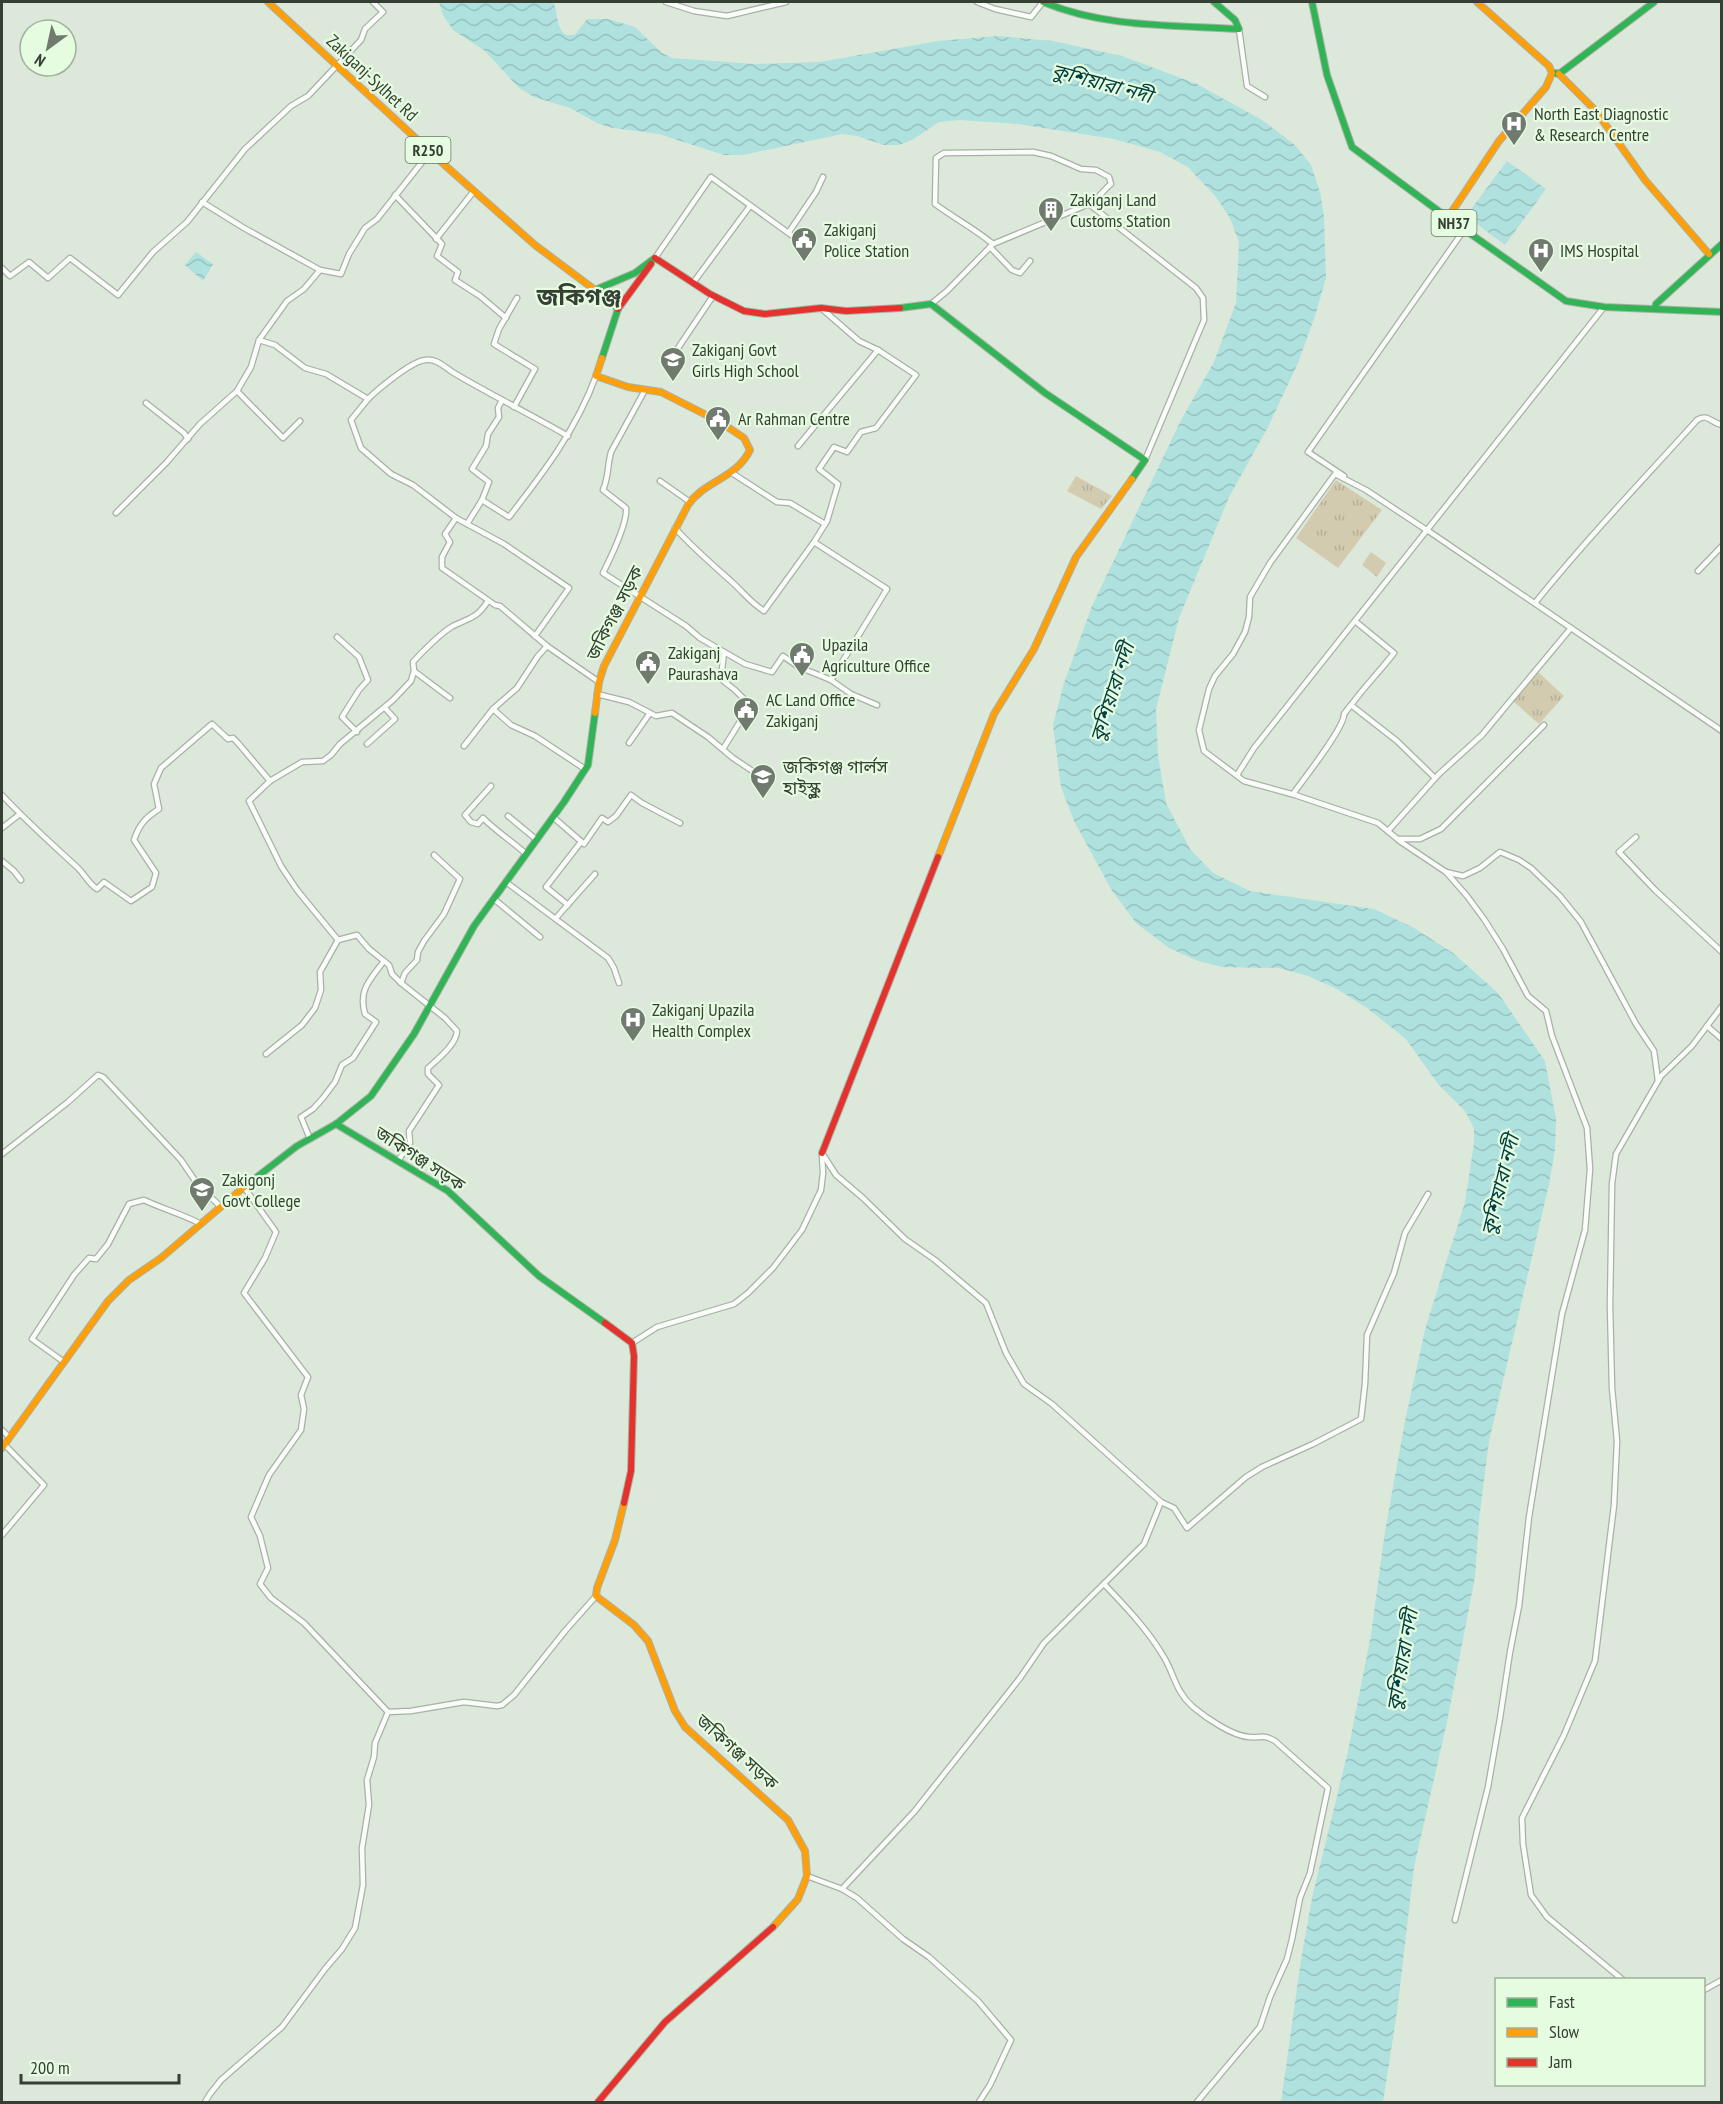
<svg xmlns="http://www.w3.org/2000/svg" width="1723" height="2104" font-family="'PT Sans Narrow','Noto Sans Bengali',sans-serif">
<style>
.grass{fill:url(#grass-tufts)}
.water{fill:url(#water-waves)}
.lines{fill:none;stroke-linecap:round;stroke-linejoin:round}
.street-casing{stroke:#a8b1a6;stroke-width:7}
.fast-casing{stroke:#a8b1a6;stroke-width:8}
.slow-casing{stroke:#a8b1a6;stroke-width:8}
.jam-casing{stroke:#a8b1a6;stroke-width:8}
.street{stroke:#fafcf9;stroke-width:4.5}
.fast{stroke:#30b455;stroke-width:6}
.slow{stroke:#ff9f0a;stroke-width:6}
.jam{stroke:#e5322d;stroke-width:6}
.labels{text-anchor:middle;stroke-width:4.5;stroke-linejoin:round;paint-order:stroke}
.shield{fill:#e6fce1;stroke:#6b7868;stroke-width:1.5}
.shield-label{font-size:16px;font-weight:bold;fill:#363f34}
.street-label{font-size:18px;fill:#363f34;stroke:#e6fce1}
.poi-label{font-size:18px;fill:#363f34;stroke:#e6fce1;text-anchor:start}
.water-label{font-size:20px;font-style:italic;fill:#003f41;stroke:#e6fce1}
.district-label{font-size:24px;font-weight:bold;fill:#363f34;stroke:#e6fce1}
</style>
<defs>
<pattern id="grass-tufts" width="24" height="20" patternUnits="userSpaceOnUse" patternTransform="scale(1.5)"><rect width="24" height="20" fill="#d3cbb0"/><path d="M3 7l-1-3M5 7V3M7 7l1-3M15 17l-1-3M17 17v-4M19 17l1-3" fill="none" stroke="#b6af98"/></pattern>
<pattern id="water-waves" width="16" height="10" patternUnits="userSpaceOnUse" patternTransform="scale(1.5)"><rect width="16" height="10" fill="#afe1de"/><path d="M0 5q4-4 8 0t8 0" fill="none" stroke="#97c2bf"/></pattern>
</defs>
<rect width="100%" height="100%" fill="#dce8da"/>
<!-- grass -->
<g class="grass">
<path d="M 1076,476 L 1112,496 L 1101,509 L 1067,491 Z"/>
<path d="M 1336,480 L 1382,510 L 1338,568 L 1296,538 Z"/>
<path d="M 1371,552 L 1386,563 L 1377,577 L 1362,565 Z"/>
<path d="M 1538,672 L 1564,696 L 1539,724 L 1513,701 Z"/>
</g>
<!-- water -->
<g class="water">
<path d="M 439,2 L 553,2 C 559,13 555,27 566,35 L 575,35 L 587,19 L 608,19 L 635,27 L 662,53 L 672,58 L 756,64 L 820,62 L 938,41 L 998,36 L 1053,41 L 1122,56 L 1197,84 L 1262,120 L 1295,145 L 1311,165 L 1320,192 L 1324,217 L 1326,278 L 1315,316 L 1298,363 L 1268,427 L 1229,497 L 1179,618 L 1156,709 L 1158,756 L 1166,803 L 1190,849 L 1213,873 L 1250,891 L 1374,909 L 1414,928 L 1453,953 L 1498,993 L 1545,1061 L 1556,1119 L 1555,1150 L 1549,1184 L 1489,1441 L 1479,1520 L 1475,1577 L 1447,1722 L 1414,1867 L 1397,2012 L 1383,2102 L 1281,2102 L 1301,1960 L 1312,1898 L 1348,1751 L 1371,1635 L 1385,1531 L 1406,1416 L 1426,1326 L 1465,1202 L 1474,1143 L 1474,1128 L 1465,1111 L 1438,1084 L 1406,1039 L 1367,1008 L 1337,989 L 1308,976 L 1279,968 L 1222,967 L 1198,961 L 1169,948 L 1136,923 L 1111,889 L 1074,821 L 1061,787 L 1053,725 L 1064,683 L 1092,606 L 1181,420 L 1214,362 L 1236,303 L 1239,242 L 1230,218 L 1216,197 L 1188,167 L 1160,152 L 1114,139 L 1018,124 L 960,120 L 939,122 L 912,140 L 899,145 L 884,145 L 857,136 L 842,134 L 743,155 L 724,155 L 659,134 L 613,128 L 599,124 L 570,108 L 534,97 L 518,87 L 485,51 L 453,30 L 443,15 Z"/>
<path d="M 1507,161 L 1546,189 L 1505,245 L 1466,216 Z"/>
<path d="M 196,252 L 213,264 L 203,281 L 185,265 Z"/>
</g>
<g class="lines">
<defs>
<g id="street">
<path d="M 666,2 L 694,11 L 727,16 L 786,2"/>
<path d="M 977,2 L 995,9 L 1031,17 L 1043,2"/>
<path d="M 1239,29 L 1247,86 L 1265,97"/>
<path d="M 395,195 L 442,244 L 437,256 L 458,272 L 455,280 L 480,296 L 506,318"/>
<path d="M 202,202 L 244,228 L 320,270 L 341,274 L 349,254 L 365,228 L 377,219 L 430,152"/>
<path d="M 789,232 L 816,192 L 823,177"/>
<path d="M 436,239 L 474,191"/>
<path d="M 993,244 C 975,229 954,218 935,204 L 936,158 L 944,153 L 1033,152 L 1051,156 L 1081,169 L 1096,170 L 1109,177 L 1111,184 C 1103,190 1098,200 1089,204"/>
<path d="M 990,247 L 1012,270 L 1020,273 L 1030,261"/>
<path d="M 655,258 L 711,177 L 805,245"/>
<path d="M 2,268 L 10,276 L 29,262 L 48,278 L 70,258 L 118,295 L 153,252 L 187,222 L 245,149 L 291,106 L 308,96 L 361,40 L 365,29 L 383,12 L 373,2"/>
<path d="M 693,283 L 750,206"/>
<path d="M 931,304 L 947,291 L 993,244 L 1089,204 L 1196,288 L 1203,298 L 1204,320 L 1145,460"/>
<path d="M 259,340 L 275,345 L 305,368 L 326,374 L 368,399 L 351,420 L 361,448 L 391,474 L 413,485 L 456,518 L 504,544 L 569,588 L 535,636"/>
<path d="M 672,357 L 713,296"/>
<path d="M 645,390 L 611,452 C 607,467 609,476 603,490 L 626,508 C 628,523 610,559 603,573 L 686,626 L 700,638 L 712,645 L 745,664 L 772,672 L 783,656 L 799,667 L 831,680"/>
<path d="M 237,391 L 283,438 L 300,421"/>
<path d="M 368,399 C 378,389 412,361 425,360 C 437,358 444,367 454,373 C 491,395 530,414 568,436"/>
<path d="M 146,403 L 184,433 L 188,439"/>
<path d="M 514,407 L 535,369 L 494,344 L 499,329 L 517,298"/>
<path d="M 798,446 L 878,350"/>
<path d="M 732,473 L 777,502 L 790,503 L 825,524"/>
<path d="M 1344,476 L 1308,452 L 1464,230"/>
<path d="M 660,481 L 690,502"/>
<path d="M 482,500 L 509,517 C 544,472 576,430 596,376"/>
<path d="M 116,513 L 166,463 L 200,424 L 237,391 L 251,367 L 259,340 L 287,301 L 304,289 L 320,270"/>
<path d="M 456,518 L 445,534 L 450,542 L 442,557 L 442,568 L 495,605 L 500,606 L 547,646 L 599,682"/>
<path d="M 467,524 L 482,500 L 489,482 L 472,469 L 486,446 L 488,434 L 499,417 L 498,408 L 502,400"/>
<path d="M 675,528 C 693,548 713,565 733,583 C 744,593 750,602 764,611 L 814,542 L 827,521 L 838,484 L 819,469 L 834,447 L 847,452 L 861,432 L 876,428 L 916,375 L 878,350 L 859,341 L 821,308"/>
<path d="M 1427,530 L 1722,731"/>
<path d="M 1428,531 L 1366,490 L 1335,474 L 1270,563 L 1250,597 L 1249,617 L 1245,632 L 1233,654 L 1215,676 L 1209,689 L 1199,730 L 1204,751 L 1244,781 L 1295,795 L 1378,823 L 1401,842 L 1446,872 L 1463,876 L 1480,868 L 1500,852 L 1519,860 L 1531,868 L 1560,896 L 1581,922 L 1636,1024 L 1654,1051 L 1658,1081"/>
<path d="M 814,542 L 887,589 L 831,680 L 851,694 L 877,705"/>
<path d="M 1698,571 L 1722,546"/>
<path d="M 1535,603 C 1586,539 1643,480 1697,420 C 1708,413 1711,423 1722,425"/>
<path d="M 1355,621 L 1394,653 C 1380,671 1365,686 1351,705 L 1397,741 L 1435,778"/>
<path d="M 337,637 L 359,657 L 368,680 L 359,690 L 342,717 L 357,732"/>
<path d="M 414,671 L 450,698"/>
<path d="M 597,694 L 629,702 L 656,716 L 672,713 L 708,737 L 733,758 L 766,780"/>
<path d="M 493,709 L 511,725 L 535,736 L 585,769"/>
<path d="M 629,743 L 650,713"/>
<path d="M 367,744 L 395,719 L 385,708"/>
<path d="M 464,746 L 493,709 L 517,688 L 538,656 L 547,646"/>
<path d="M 723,749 L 741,720 L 748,703 L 735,690 L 721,679 L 724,652"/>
<path d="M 1237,775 L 1254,748 L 1604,307"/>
<path d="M 270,781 L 249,801 L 281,866 L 297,890 L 338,940"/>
<path d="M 491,786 L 465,815 L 471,822 L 478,824 L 483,818 C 497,832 512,841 526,854"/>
<path d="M 1293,794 C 1303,780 1345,727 1344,714 L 1351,705"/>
<path d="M 2,795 C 26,821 52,844 78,868 C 85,875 88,883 97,889 L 104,882 L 131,901 L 152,887 L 156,873 L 134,840 C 139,825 145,818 159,809 L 154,784 L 161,768 L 212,724 L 228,739 L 233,738 L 238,743 L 270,781 L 302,762 L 323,761 L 331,755 L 340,744 L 393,700 L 411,681 L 414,671 L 413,662 C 422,652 442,632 453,626 C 471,617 476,619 488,601"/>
<path d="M 508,816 L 537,840"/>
<path d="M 553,817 L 584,844 L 602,818 L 608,822 L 616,816 L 631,795 L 642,803 L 680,823"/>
<path d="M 2,828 L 20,814"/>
<path d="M 1388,831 L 1439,774 L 1482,735 L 1571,628"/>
<path d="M 1636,837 L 1619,852 L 1655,890 L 1722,952"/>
<path d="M 1398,839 L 1420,839 L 1441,829 L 1544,725"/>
<path d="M 2,861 L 14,871 L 21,880"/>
<path d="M 1446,872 L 1467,896 L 1484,919 L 1503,949 L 1528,996 L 1546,1011 L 1552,1036 L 1587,1128 L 1590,1169 L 1585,1230 L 1562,1314 L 1529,1517 L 1519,1606 L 1510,1652 L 1500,1718 L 1488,1787 L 1455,1920"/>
<path d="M 506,882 L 608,958 L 614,968 L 619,983"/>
<path d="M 494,899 L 540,937"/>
<path d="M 568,905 L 546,887 L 581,842"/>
<path d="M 556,918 L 595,874"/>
<path d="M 401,983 L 405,973 L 417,960 L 418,952 L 424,941 L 444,914 L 460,879 L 434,855"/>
<path d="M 1707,1026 L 1722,1039"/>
<path d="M 266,1054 L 302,1025 L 315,1008 L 321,990 L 320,972 L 338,940 L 357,935 L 369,949 L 389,965 L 392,974 L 401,983 L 445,1018 L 457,1031 C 456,1045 438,1059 428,1068 L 428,1074 L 439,1085 L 409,1131 L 410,1143 L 398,1161"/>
<path d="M 310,1139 L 301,1117 L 313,1109 L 323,1098 L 335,1082 L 342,1065 L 353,1058 L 376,1022 L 365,1014 C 358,990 370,980 384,961"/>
<path d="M 2,1154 L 68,1102 L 98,1075 L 103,1077 L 181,1160 L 198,1185 L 221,1207"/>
<path d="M 244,1187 L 276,1232 L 265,1258 L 244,1293 L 308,1377 L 301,1395 L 304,1409 L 301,1430 L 269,1475 L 251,1517 L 260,1536 L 268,1568 L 260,1584 L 271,1598 L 304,1623 L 388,1712"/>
<path d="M 632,1343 L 657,1327 L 734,1304 L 748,1293 L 773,1268 L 802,1230 L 821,1190 L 823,1173 L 822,1156"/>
<path d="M 64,1362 L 32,1339 L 74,1275 L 89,1258 L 96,1259 L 108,1244 L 129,1204 L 144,1200 C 163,1209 182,1214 201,1224"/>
<path d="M 2,1430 L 9,1437"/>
<path d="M 1161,1502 L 1174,1508 L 1187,1528 L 1246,1477 L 1262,1467 L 1313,1444 L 1361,1419 L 1365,1384 L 1367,1335 L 1394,1273 L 1405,1233 L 1428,1194"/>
<path d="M 2,1535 L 44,1485 L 4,1444"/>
<path d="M 1104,1584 C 1126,1607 1149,1631 1165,1659 C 1175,1677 1176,1692 1193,1707 C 1205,1717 1232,1736 1249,1737 C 1261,1738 1263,1734 1275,1741 L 1328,1788 L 1310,1873 L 1300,1898 L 1292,1939 L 1287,1959 L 1270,1997 L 1260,2027 L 1197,2102"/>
<path d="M 807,1876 L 842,1889 L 914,1812 L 1020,1678 L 1044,1643 L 1144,1544 L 1161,1502 L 1052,1404 L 1024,1384 L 1006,1353 L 986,1303 L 935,1260 L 905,1239 L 863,1198 L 836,1175 L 822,1153"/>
<path d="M 842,1889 L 857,1898 L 903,1939 L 929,1957 L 978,2001 L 1011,2040 L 990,2085 L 979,2102"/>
<path d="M 1623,1980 L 1547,1917 L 1531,1895 L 1523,1844 L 1522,1818 L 1564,1735 L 1595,1661 L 1614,1505 L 1617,1441 L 1612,1388 L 1610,1306 L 1612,1184 L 1616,1154 L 1661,1076 L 1692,1046 L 1722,1006"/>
<path d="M 1704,1990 L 1722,1980"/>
<path d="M 205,2102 L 210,2094 L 221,2080 L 282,2027 L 325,1969 L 342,1949 L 355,1928 L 363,1885 L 362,1848 L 369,1805 L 367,1780 L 374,1757 L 375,1743 L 388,1712 L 411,1711 L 464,1702 L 497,1706 L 502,1705 L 514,1695 L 565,1631 L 596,1596"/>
</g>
<g id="fast">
<path d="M 1043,2 C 1105,28 1173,25 1239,29 L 1235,20 L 1214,2"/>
<path d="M 1312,2 L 1327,75 L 1352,147 L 1448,218"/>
<path d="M 1555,73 L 1559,74 L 1654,2"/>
<path d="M 1453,210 L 1448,218 L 1566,301 L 1604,307 L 1722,312"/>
<path d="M 595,290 L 635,273 L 655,258"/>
<path d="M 595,290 L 618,309 L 602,358"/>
<path d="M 900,308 L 931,304 L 1045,393 L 1145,460 L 1132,479"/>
<path d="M 1655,308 L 1656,304 L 1722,244"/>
<path d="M 336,1124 L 448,1191 L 539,1276 L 605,1323"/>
<path d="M 244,1187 L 297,1146 L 336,1124 L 371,1096 L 414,1034 L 474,926 L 564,802 L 588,765 L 595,713"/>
</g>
<g id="slow">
<path d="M 268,2 L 448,168 L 535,245 L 595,290"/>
<path d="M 1559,74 L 1595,110 L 1645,180 L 1709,254"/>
<path d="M 1453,210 L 1499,141 L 1546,87 L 1552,73 L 1549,66 L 1477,2"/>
<path d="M 595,713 L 599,682 L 604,666 L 688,505 C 705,480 736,479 750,450 L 744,438 L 720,422 L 661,392 L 628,387 L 596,376 L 602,358"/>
<path d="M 938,857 L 994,714 L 1034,649 L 1076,557 L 1132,479"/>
<path d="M 2,1448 L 108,1301 L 129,1280 L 161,1258 L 244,1187"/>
<path d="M 624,1503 L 615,1540 L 597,1588 L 596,1596 L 634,1625 L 648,1641 L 675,1711 L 685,1727 L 788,1820 L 805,1851 L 807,1876 L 798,1899 L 773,1927"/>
</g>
<g id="jam">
<path d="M 655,258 L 710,294 L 744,311 L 765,314 L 821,308 L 846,311 L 900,308"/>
<path d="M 618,309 L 651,264"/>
<path d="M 822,1153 L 938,857"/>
<path d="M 605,1323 L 632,1343 L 634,1356 L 631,1471 L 624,1503"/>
<path d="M 598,2102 L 665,2022 L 773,1927"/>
</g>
</defs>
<!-- street casing -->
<use href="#street" class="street-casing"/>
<!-- fast casing -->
<use href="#fast" class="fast-casing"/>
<!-- slow casing -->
<use href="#slow" class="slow-casing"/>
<!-- jam casing -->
<use href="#jam" class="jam-casing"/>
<!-- street -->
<use href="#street" class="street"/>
<!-- fast -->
<use href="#fast" class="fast"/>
<!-- slow -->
<use href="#slow" class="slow"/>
<!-- jam -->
<use href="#jam" class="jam"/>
</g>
<!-- icons -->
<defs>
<symbol id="hospital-pin" viewBox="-11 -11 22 30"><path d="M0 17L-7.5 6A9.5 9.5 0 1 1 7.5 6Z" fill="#707a6e" stroke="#e6fce1"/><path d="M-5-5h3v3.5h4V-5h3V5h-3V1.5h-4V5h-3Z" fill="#fff"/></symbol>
<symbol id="building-pin" viewBox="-11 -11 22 30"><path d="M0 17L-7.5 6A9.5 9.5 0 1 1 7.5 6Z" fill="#707a6e" stroke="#e6fce1"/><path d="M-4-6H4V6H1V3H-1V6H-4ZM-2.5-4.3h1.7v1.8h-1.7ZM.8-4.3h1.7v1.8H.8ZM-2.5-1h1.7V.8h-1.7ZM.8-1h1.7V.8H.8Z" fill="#fff"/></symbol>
<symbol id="civic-pin" viewBox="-11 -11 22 30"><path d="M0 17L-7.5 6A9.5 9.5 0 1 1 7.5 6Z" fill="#707a6e" stroke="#e6fce1"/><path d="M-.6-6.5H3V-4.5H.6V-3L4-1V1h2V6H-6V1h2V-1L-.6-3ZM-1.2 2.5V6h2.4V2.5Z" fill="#fff"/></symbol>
<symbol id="school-pin" viewBox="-11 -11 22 30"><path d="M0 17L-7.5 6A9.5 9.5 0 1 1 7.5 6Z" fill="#707a6e" stroke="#e6fce1"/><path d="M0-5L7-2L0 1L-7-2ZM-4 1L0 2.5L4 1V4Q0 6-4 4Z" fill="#fff"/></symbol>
<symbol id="university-pin" viewBox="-11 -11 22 30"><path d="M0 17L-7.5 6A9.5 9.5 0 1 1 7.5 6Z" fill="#707a6e" stroke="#e6fce1"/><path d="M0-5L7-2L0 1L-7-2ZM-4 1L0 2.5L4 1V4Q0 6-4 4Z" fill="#fff"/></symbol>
</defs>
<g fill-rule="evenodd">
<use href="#hospital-pin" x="1499" y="109" width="30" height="40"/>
<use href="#building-pin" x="1036" y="195" width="30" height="40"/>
<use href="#civic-pin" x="789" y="225" width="30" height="40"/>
<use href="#hospital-pin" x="1526" y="236" width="30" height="40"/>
<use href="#school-pin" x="658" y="345" width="30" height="40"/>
<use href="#civic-pin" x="703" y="404" width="30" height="40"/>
<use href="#civic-pin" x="787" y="640" width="30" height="40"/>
<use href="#civic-pin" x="633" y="648" width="30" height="40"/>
<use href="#civic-pin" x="731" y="695" width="30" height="40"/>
<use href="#school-pin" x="748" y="762" width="30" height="40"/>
<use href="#hospital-pin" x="618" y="1005" width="30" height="40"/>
<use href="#university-pin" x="187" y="1175" width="30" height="40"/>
</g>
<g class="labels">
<!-- shield labels -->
<g class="shield">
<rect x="405.5" y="137" width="45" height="26" rx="4.5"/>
<rect x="1431.5" y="210" width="45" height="26" rx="4.5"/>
</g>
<g class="shield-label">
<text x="428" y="156">R250</text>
<text x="1454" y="229">NH37</text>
</g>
<!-- street labels -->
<g class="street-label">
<text transform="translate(372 78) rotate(43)" y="6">Zakiganj-Sylhet Rd</text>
<text transform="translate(615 613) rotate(-63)" y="6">জকিগঞ্জ সড়ক</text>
<text transform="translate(420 1159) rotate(33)" y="6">জকিগঞ্জ সড়ক</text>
<text transform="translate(737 1752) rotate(42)" y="6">জকিগঞ্জ সড়ক</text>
</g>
<!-- poi labels -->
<g class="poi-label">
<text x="1534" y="120">North East Diagnostic<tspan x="1534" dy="21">&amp; Research Centre</tspan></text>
<text x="1070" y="206">Zakiganj Land<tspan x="1070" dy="21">Customs Station</tspan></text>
<text x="824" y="236">Zakiganj<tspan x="824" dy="21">Police Station</tspan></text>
<text x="1560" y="257">IMS Hospital</text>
<text x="692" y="356">Zakiganj Govt<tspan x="692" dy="21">Girls High School</tspan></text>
<text x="738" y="425">Ar Rahman Centre</text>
<text x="822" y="651">Upazila<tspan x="822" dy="21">Agriculture Office</tspan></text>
<text x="668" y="659">Zakiganj<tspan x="668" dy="21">Paurashava</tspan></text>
<text x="766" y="706">AC Land Office<tspan x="766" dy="21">Zakiganj</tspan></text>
<text x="783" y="773">জকিগঞ্জ গার্লস<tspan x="783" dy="21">হাইস্কুল</tspan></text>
<text x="652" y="1016">Zakiganj Upazila<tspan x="652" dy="21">Health Complex</tspan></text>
<text x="222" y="1186">Zakigonj<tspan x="222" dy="21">Govt College</tspan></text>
</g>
<!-- water labels -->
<g class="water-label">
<text transform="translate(1102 83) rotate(15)" y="7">কুশিয়ারা নদী</text>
<text transform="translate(1112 692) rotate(-72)" y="7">কুশিয়ারা নদী</text>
<text transform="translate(1500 1185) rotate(-76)" y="7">কুশিয়ারা নদী</text>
<text transform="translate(1402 1660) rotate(-80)" y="7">কুশিয়ারা নদী</text>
</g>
<!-- district labels -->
<g class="district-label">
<text x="579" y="305">জকিগঞ্জ</text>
</g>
</g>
<!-- border -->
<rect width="1723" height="2104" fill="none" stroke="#363f34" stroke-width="6"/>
<!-- legend -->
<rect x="1495" y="1978" width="210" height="108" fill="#e6fce1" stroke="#a0b09c" stroke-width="1.5"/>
<rect x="1507" y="1998" width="30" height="9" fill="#30b455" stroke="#a0b09c" stroke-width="1.5"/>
<text x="1549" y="2008" font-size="18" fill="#363f34">Fast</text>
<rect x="1507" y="2028" width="30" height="9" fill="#ff9f0a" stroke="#a0b09c" stroke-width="1.5"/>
<text x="1549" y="2038" font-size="18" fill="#363f34">Slow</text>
<rect x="1507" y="2058" width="30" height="9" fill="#e5322d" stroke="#a0b09c" stroke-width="1.5"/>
<text x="1549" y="2068" font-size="18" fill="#363f34">Jam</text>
<!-- north arrow -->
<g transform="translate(48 48) rotate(213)"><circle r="28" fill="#e6fce1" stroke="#a0b09c" stroke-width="1.5"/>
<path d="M0-4.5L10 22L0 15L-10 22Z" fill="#707a6e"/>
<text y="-9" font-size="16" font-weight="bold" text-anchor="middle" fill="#363f34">N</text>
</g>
<!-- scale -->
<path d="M21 2074v9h158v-9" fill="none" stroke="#363f34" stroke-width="3"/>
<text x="30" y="2074" font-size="18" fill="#363f34" stroke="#e6fce1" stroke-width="4.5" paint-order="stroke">200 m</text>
</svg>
